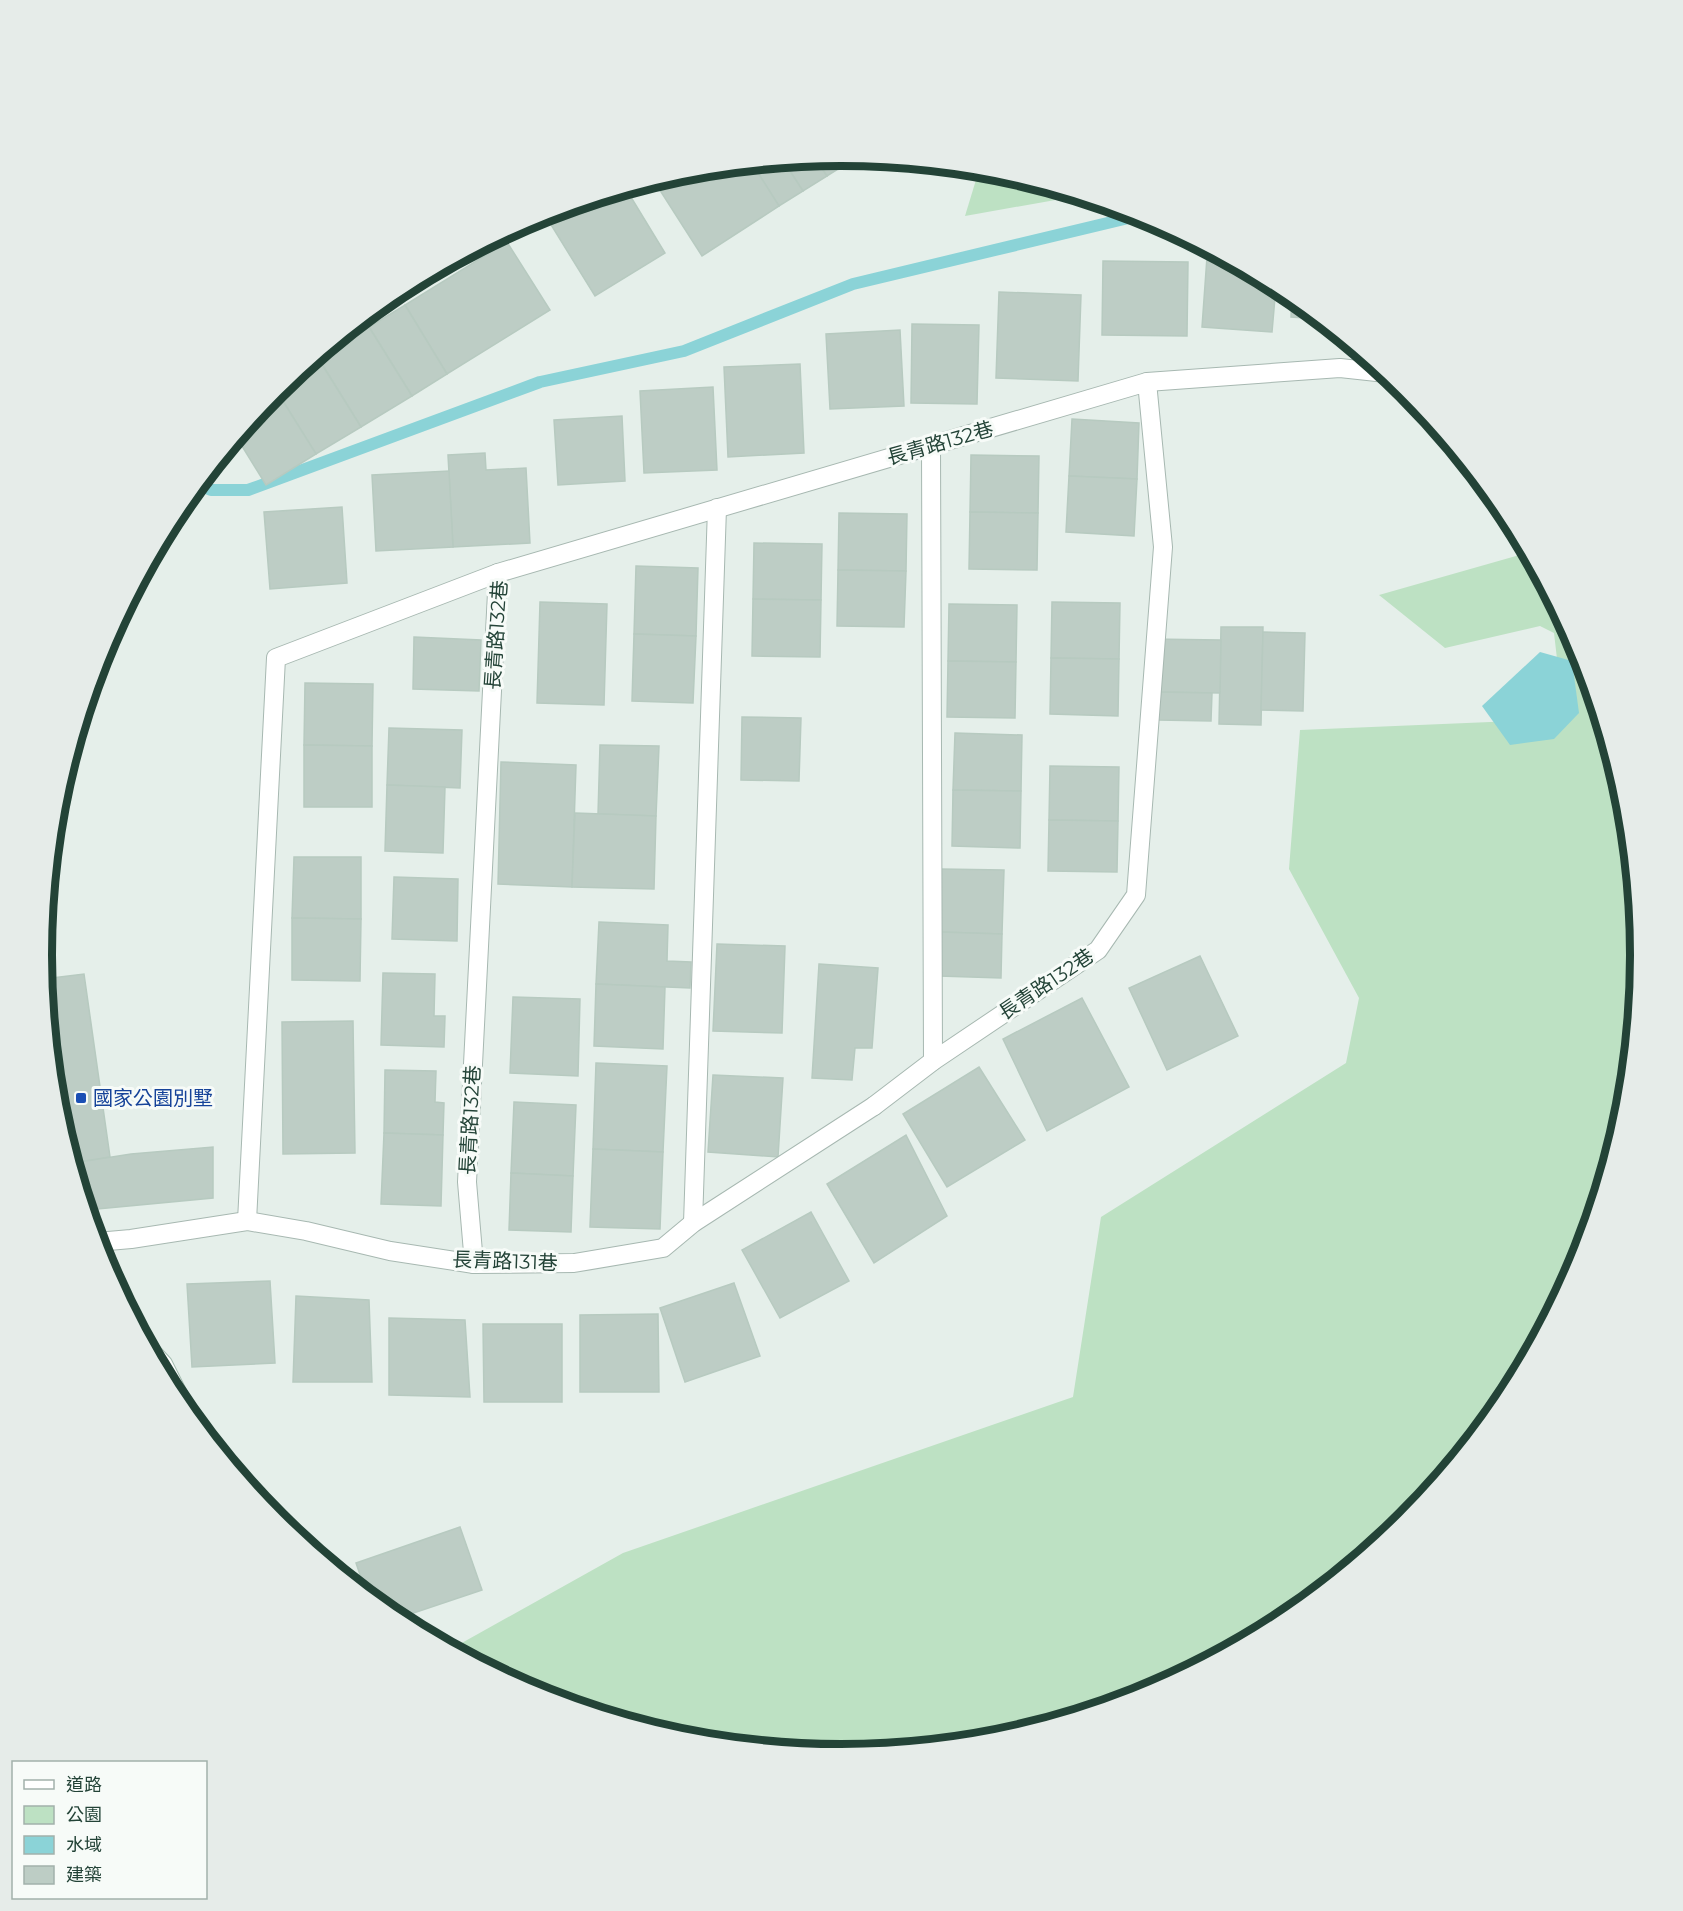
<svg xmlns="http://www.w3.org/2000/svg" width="1683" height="1911" font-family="Montserrat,'Noto Sans TC',sans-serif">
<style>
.green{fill:#bde1c3}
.water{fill:#8bd3d7}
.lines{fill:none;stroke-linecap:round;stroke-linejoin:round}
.stream{stroke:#8bd3d7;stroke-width:12}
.building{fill:#bdcdc5;stroke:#b7cac0;stroke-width:1.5}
.lane-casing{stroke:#a7b8b1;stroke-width:20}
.street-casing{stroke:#a7b8b1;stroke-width:20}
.secondary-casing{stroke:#a3bcb0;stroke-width:20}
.lane{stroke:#fff;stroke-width:18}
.street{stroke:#fff;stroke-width:18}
.secondary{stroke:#fff;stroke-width:18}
.transit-dot{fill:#1a4fb4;stroke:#f7fbf8;stroke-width:2}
.labels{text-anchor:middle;stroke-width:6;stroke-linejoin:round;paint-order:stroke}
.street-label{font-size:20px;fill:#234337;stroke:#f7fbf8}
.transit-label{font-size:20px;fill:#164399;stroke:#f7fbf8;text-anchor:start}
.rim{fill:none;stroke:#234337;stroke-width:8}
</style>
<rect width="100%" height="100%" fill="#e5efea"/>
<!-- green -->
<g class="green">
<path d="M 979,170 L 998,171 L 1078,196 L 965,216 Z"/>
<path d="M 1525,547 L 1580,650 L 1626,800 L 1641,956 L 1626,1112 L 1580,1262 L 1506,1400 L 1407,1521 L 1285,1620 L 1147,1694 L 997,1740 L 841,1755 L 685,1740 L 535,1694 L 451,1649 L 623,1553 L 1073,1397 L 1101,1217 L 1346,1063 L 1359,998 L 1289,869 L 1300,730 L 1564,719 L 1554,633 L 1540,626 L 1445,648 L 1379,595 L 1516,556 Z"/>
</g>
<!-- water -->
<path class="water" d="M 1540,652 L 1572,661 L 1579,713 L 1554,739 L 1510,745 L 1482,706 Z"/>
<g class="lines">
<!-- stream -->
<path class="stream" d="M 199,485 L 211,490 L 248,490 L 540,382 L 684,351 L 853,284 L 1141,215"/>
</g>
<!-- building -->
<g class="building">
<path d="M 842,156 L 857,157 L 827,176 L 815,159 Z"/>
<path d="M 815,159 L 827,176 L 803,191 L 784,162 Z"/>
<path d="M 784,162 L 803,191 L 779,206 L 753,165 Z"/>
<path d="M 753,165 L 779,206 L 702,256 L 654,181 L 686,171 Z"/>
<path d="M 626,189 L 665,253 L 595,296 L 545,215 Z"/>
<path d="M 507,242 L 550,310 L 447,374 L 405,305 Z"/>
<path d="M 1207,257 L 1224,258 L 1276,286 L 1272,332 L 1202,327 Z"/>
<path d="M 1103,261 L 1188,262 L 1187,336 L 1102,335 Z"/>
<path d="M 999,292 L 1081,295 L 1078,381 L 996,378 Z"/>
<path d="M 1292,296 L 1321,319 L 1291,317 Z"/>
<path d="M 405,305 L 447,374 L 412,396 L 369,327 Z"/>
<path d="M 912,324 L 979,325 L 977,404 L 911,403 Z"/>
<path d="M 369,327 L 412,396 L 361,427 L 318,358 Z"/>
<path d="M 900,330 L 904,406 L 830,409 L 826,334 Z"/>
<path d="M 318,358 L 361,427 L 316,454 L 276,390 Z"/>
<path d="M 800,364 L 804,453 L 728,457 L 724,367 Z"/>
<path d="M 713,387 L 717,470 L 644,473 L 640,391 Z"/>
<path d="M 276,390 L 316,454 L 266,485 L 237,438 Z"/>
<path d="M 622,416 L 625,481 L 558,485 L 554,420 Z"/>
<path d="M 1072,419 L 1139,423 L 1137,479 L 1069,476 Z"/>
<path d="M 485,453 L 486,470 L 526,468 L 530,543 L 453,547 L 448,455 Z"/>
<path d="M 971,455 L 1039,456 L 1038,513 L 970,512 Z"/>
<path d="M 449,471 L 453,547 L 376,551 L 372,475 Z"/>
<path d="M 1069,476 L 1137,479 L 1134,536 L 1066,532 Z"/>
<path d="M 342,507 L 347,583 L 270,589 L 264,512 Z"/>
<path d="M 970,512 L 1038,513 L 1037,570 L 969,569 Z"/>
<path d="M 839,513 L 907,514 L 906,571 L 838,570 Z"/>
<path d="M 754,543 L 822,544 L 821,600 L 753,599 Z"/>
<path d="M 636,566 L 698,568 L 696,636 L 634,634 Z"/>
<path d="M 838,570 L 906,571 L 904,627 L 837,626 Z"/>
<path d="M 753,599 L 821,600 L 820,657 L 752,656 Z"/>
<path d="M 540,602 L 607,604 L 604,705 L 537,703 Z"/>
<path d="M 1052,602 L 1120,603 L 1119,659 L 1051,658 Z"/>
<path d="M 949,604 L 1017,605 L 1016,662 L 948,661 Z"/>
<path d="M 1221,627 L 1263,627 L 1261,725 L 1219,724 Z"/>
<path d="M 1263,632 L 1305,633 L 1303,711 L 1261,710 Z"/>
<path d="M 634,634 L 696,636 L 693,703 L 632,701 Z"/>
<path d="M 414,637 L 481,640 L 479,691 L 413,689 Z"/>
<path d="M 1150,639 L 1221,640 L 1220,693 L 1158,692 Z"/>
<path d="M 1051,658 L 1119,659 L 1118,716 L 1050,714 Z"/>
<path d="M 948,661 L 1016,662 L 1015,718 L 947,717 Z"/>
<path d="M 305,683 L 373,684 L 372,746 L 304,745 Z"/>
<path d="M 1158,692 L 1212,693 L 1211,721 L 1158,720 Z"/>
<path d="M 742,717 L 801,718 L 799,781 L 741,780 Z"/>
<path d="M 389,728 L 462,730 L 460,788 L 387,785 Z"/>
<path d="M 955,733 L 1022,735 L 1021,791 L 953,790 Z"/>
<path d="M 304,745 L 372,746 L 372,807 L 304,807 Z"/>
<path d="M 600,745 L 659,746 L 656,816 L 598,814 Z"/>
<path d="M 501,762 L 576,765 L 572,887 L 498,884 Z"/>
<path d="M 1050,766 L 1119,767 L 1118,821 L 1049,820 Z"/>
<path d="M 387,785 L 445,787 L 443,853 L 385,851 Z"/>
<path d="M 953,790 L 1021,791 L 1020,848 L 952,846 Z"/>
<path d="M 575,813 L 656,816 L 654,889 L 572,887 Z"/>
<path d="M 1049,820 L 1118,821 L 1117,872 L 1048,871 Z"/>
<path d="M 294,857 L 361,857 L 361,919 L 292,918 Z"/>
<path d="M 941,869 L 1004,870 L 1002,934 L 940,932 Z"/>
<path d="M 394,877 L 458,879 L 457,941 L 392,939 Z"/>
<path d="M 292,918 L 361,919 L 360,981 L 292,980 Z"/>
<path d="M 599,922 L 668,925 L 667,961 L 691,962 L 690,988 L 596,984 Z"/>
<path d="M 940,932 L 1002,934 L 1001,978 L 939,976 Z"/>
<path d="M 717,944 L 785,946 L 782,1033 L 713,1031 Z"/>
<path d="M 1200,956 L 1238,1036 L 1167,1070 L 1129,988 Z"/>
<path d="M 819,964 L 878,968 L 872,1048 L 855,1048 L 852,1080 L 812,1078 Z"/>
<path d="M 383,973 L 435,974 L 434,1016 L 445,1016 L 444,1047 L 381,1045 Z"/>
<path d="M 84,974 L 110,1157 L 73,1163 L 57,1111 L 44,979 Z"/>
<path d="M 596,984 L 665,987 L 663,1049 L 594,1046 Z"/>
<path d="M 513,997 L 580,999 L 578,1076 L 510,1073 Z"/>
<path d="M 1082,998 L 1129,1087 L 1047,1131 L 1003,1039 Z"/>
<path d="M 353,1021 L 355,1153 L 283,1154 L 282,1022 Z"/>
<path d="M 596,1063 L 667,1066 L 663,1152 L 593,1149 Z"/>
<path d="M 979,1067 L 1025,1140 L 947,1187 L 903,1114 Z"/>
<path d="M 385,1070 L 436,1071 L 435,1102 L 444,1103 L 443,1135 L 384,1133 Z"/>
<path d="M 713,1075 L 783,1078 L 778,1157 L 708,1152 Z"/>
<path d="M 514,1102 L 576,1105 L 573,1176 L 511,1173 Z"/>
<path d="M 384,1133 L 443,1135 L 441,1206 L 381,1204 Z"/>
<path d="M 906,1135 L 947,1216 L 874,1263 L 827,1184 Z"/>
<path d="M 213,1147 L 213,1198 L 87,1210 L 73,1163 L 131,1154 Z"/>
<path d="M 593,1149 L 663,1152 L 660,1229 L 590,1227 Z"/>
<path d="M 511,1173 L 573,1176 L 571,1232 L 509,1230 Z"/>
<path d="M 811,1212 L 849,1281 L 780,1318 L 742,1250 Z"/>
<path d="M 270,1281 L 275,1363 L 192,1367 L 187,1284 Z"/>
<path d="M 734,1283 L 760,1356 L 685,1382 L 660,1308 Z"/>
<path d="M 296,1296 L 369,1300 L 372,1382 L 293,1382 Z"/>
<path d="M 658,1314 L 659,1392 L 580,1392 L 580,1315 Z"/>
<path d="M 389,1318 L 465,1320 L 470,1397 L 389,1395 Z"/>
<path d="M 483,1324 L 562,1324 L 562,1402 L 484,1402 Z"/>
<path d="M 460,1527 L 482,1590 L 396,1619 L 367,1595 L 356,1563 Z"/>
</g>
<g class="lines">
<defs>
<g id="lane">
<path d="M 1147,382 L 1340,368 L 1386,373"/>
<path d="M 931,446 L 933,1061"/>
<path d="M 247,1221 L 276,658 L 498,573"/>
<path d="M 693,1223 L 717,508"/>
<path d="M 474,1264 L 467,1182 L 498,573 L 1147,382 L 1163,547 L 1136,895 L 1098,950 L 933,1061 L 874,1106"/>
</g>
<path id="street" d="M 97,1242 L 131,1239 L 247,1221 L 306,1231 L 390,1251 L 474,1264 L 574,1263 L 663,1248 L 693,1223 L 874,1106"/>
<path id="secondary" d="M 150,1350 L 163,1364 L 187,1412"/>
</defs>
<!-- lane casing -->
<use href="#lane" class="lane-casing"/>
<!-- street casing -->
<use href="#street" class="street-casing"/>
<!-- secondary casing -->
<use href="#secondary" class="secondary-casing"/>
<!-- lane -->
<use href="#lane" class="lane"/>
<!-- street -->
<use href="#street" class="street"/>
<!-- secondary -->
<use href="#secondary" class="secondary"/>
</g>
<!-- markers -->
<rect class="transit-dot" x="75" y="1092" width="12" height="12" rx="3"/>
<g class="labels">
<!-- street labels -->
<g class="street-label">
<text transform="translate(940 443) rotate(-16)" y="7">長青路132巷</text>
<text transform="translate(496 635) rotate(-86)" y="7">長青路132巷</text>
<text transform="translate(1046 984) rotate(-34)" y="7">長青路132巷</text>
<text transform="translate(470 1120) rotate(-87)" y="7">長青路132巷</text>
<text transform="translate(505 1261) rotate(2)" y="7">長青路131巷</text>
</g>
<!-- transit labels -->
<g class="transit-label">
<text x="93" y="1105">國家公園別墅</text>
</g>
</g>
<!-- crop -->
<path d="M0 0H1683V1911H0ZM52 955a789 789 0 1 1 1578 0a789 789 0 1 1-1578 0Z" fill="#e6ece9" fill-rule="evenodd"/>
<path class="rim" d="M52 955a789 789 0 1 1 1578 0a789 789 0 1 1-1578 0Z"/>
<!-- legend -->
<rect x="12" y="1761" width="195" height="138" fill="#f7fbf8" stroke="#a2b1ab" stroke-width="1.5"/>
<rect x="24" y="1780" width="30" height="9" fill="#ffffff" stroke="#a2b1ab" stroke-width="1.5"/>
<text x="66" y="1791" font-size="18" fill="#234337">道路</text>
<rect x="24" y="1806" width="30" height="18" fill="#bde1c3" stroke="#a2b1ab" stroke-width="1.5"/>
<text x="66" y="1821" font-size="18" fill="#234337">公園</text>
<rect x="24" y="1836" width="30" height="18" fill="#8bd3d7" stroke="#a2b1ab" stroke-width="1.5"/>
<text x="66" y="1851" font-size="18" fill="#234337">水域</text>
<rect x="24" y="1866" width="30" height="18" fill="#bdcdc5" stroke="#a2b1ab" stroke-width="1.5"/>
<text x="66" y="1881" font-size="18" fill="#234337">建築</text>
</svg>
